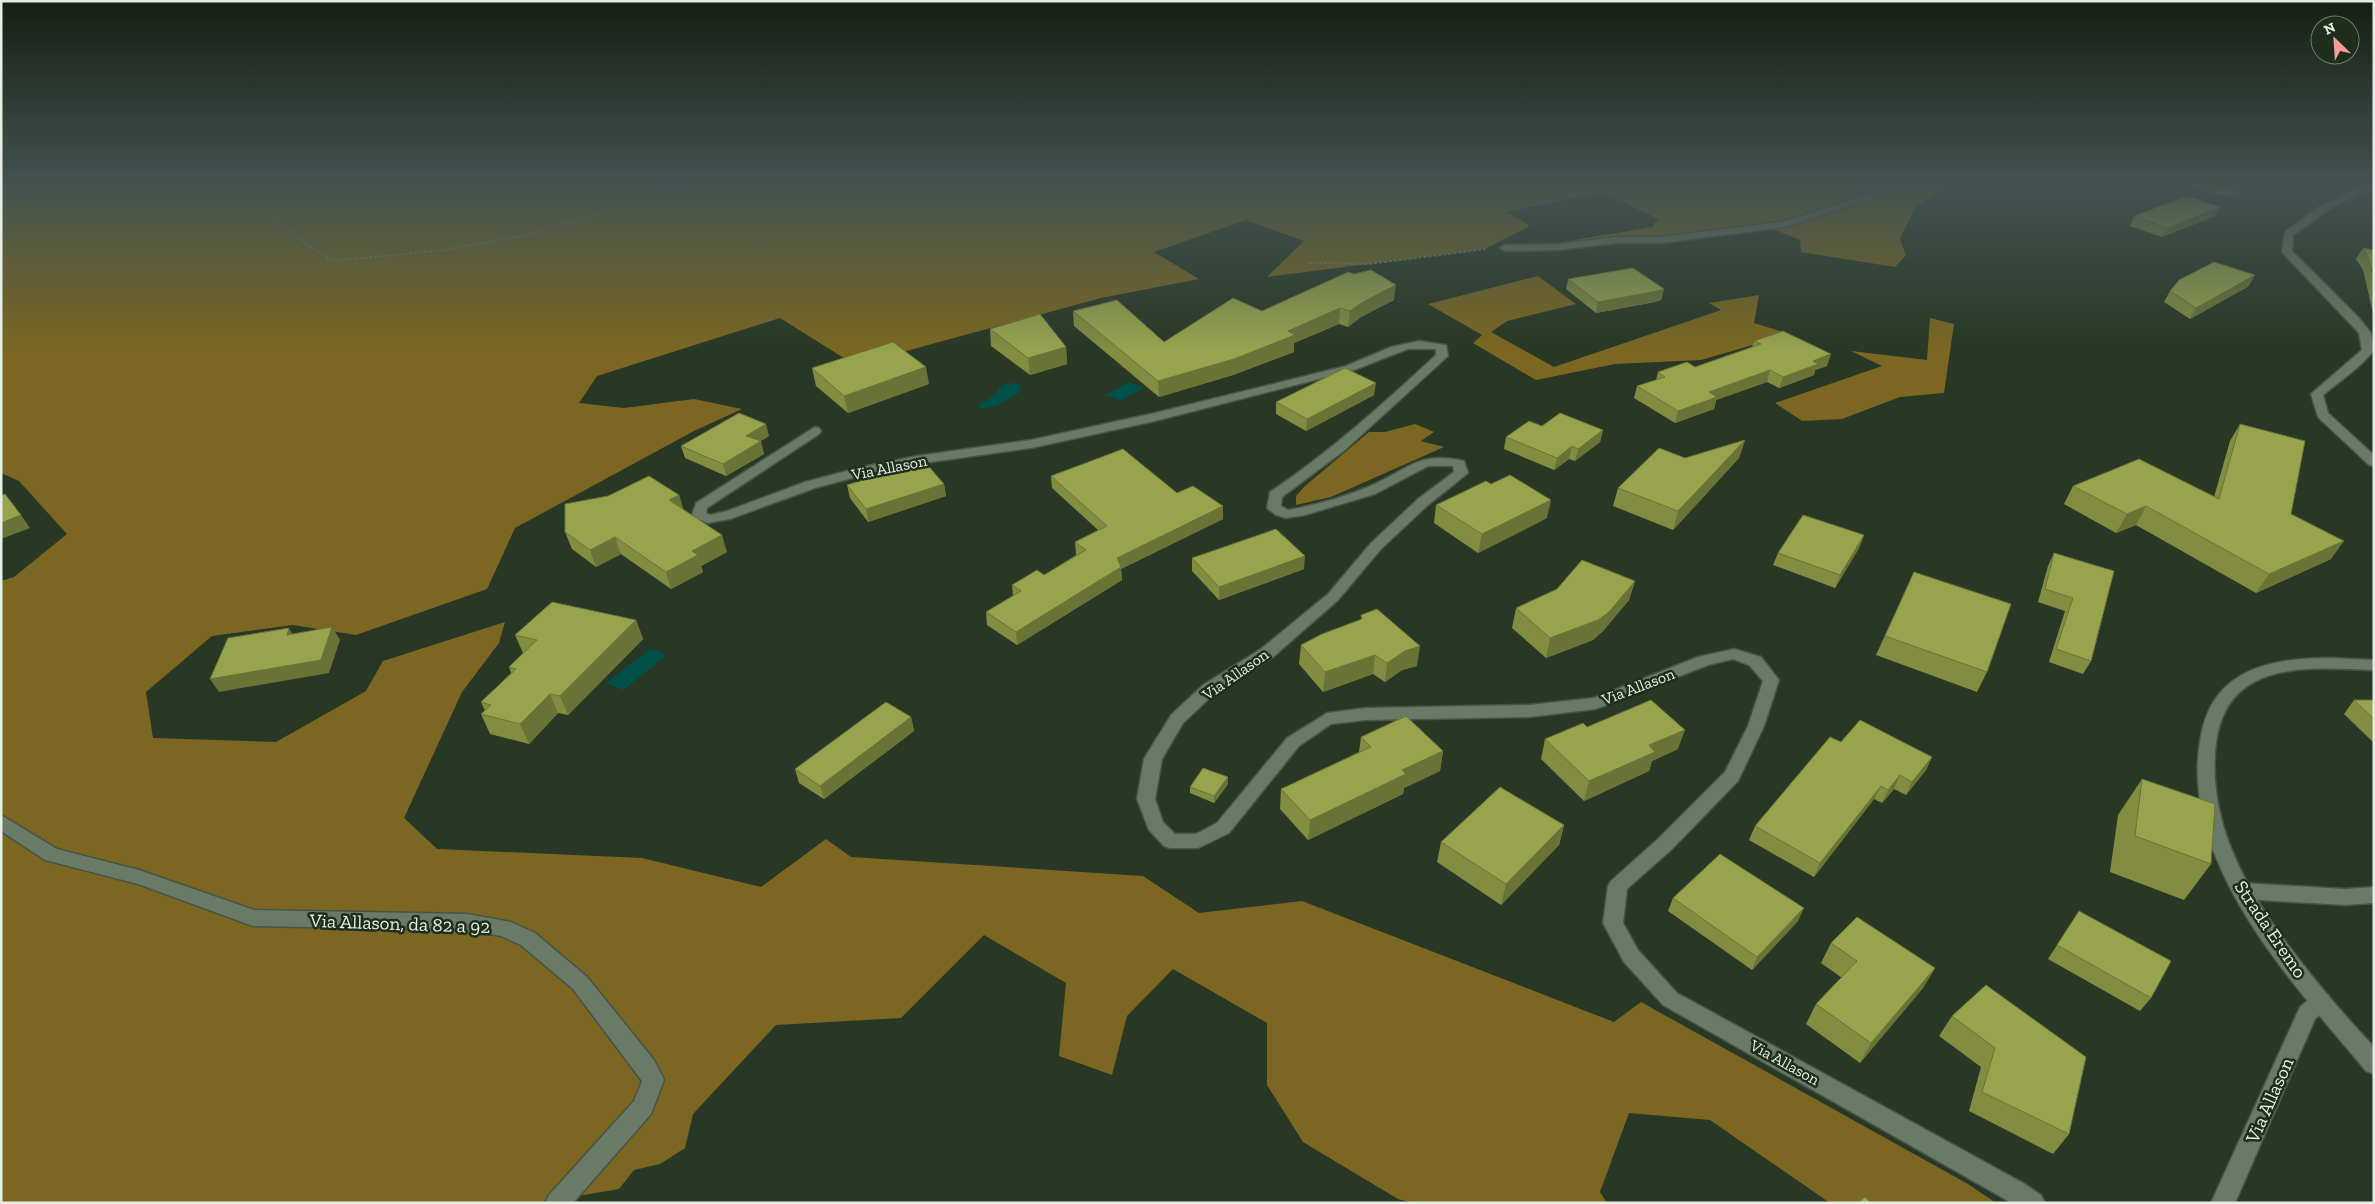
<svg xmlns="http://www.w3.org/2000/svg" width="2375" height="1204" font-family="'Zilla Slab',serif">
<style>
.forest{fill:#7b6722}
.water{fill:#01514b}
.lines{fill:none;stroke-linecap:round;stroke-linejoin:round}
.lane-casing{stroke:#485446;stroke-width:3}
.street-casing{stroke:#485446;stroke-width:3}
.secondary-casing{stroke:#485446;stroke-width:3}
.path{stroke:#737f6f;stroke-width:2;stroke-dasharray:3 2;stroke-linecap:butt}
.lane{fill:#697a66;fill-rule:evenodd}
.street{fill:#697a66;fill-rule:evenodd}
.secondary{fill:#697a66;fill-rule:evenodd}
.wall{fill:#838d42}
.shaded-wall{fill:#6a7336}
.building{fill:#98a44d;stroke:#6a7336}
.labels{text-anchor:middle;stroke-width:5;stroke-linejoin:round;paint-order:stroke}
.street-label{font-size:16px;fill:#e6efe4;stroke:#1f2d1c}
.near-street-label{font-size:19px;fill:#e6efe4;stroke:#1f2d1c}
</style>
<rect width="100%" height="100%" fill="#293725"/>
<!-- forest -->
<g class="forest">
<path d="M 1,184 L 1976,184 L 1943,189 L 1915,207 L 1900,239 L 1906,255 L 1895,267 L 1801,252 L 1800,240 L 1763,225 L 1655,237 L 1564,245 L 1562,242 L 1652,227 L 1658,219 L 1602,192 L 1507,212 L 1530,226 L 1487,248 L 1470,251 L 1267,277 L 1304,241 L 1246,220 L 1154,252 L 1199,279 L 1101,298 L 855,365 L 780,318 L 597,376 L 579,403 L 624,408 L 694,399 L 742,409 L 694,431 L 515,528 L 487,589 L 356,635 L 293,625 L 212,636 L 146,692 L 153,738 L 276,742 L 366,691 L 383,661 L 505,622 L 499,643 L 462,692 L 404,818 L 437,849 L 642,858 L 761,887 L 826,839 L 851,857 L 1143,876 L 1199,913 L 1302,901 L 1614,1022 L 1641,1002 L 1968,1184 L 1996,1203 L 1830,1203 L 1710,1120 L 1629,1113 L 1600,1192 L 1607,1203 L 1413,1203 L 1398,1199 L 1303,1142 L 1267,1085 L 1267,1023 L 1173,969 L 1127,1016 L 1112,1075 L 1059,1056 L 1066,983 L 984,935 L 901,1018 L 776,1025 L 693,1114 L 685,1148 L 660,1164 L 634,1170 L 619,1189 L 584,1195 L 558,1189 L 544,1203 L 1,1203 L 1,581 L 14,577 L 67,534 L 19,481 L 1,473 Z"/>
<path d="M 1538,276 L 1576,304 L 1507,321 L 1491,332 L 1554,367 L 1721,310 L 1709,303 L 1759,295 L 1754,323 L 1790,334 L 1701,360 L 1615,364 L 1536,380 L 1473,343 L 1482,335 L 1428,304 Z"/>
<path d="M 1930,318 L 1954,324 L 1944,393 L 1900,397 L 1842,419 L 1802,421 L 1775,403 L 1882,366 L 1851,351 L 1927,360 Z"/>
<path d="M 1415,424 L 1434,432 L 1421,441 L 1444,447 L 1331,497 L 1296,505 L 1296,496 L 1305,486 L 1369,432 L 1385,432 Z"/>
</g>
<!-- water -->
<g class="water">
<path d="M 1129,382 L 1144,388 L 1120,401 L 1106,395 Z"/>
<path d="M 1015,383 L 1021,386 L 1020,392 L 996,406 L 979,409 L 979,405 L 993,396 L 1003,384 Z"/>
<path d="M 650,649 L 667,655 L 623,690 L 606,683 Z"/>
</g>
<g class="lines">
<defs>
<path id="lane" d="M 2243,883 L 2345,889 L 2374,887 L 2374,903 L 2345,905 L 2243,899 L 2236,896 L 2233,891 L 2236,886 Z"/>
<g id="street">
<path d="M 1902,184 L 1916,184 L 1786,227 L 1661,243 L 1617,243 L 1558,250 L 1505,251 L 1500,248 L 1505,245 L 1558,244 L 1617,237 L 1661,237 L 1785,221 Z"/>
<path d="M 1419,341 L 1446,345 L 1448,356 L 1345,450 L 1282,497 L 1281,506 L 1288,510 L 1294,509 C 1319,504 1344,497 1368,487 C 1407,471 1417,450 1464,461 L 1468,473 L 1428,505 L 1381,549 L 1338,600 L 1273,657 L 1215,693 L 1183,723 L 1162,759 L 1155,799 L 1163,822 L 1175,834 L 1196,834 L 1217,823 L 1287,738 L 1327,713 L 1366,708 L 1529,705 L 1594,698 L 1698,657 L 1734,649 L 1761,657 L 1779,680 L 1764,726 L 1738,781 L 1672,849 L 1627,889 L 1623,923 L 1638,950 L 1677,993 L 2023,1183 L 2041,1195 L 2045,1203 L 2012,1203 L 1663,1005 L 1624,962 L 1603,923 L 1608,886 L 1611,881 L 1658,839 L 1725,772 L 1748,726 L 1763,681 L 1749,665 L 1733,659 L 1708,665 L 1596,709 L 1529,717 L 1366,720 L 1331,724 L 1299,746 L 1229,833 L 1198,848 L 1170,848 L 1164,846 L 1149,830 L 1137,799 L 1144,759 L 1171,715 L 1203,685 L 1261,649 L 1328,594 L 1371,543 L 1418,499 L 1454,472 L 1453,466 L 1428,466 L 1375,494 L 1305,515 L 1286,518 L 1276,515 L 1267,508 L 1270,492 C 1330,452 1383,404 1436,355 L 1436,349 L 1408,349 L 1354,370 L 1155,421 L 1031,448 L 917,464 L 863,475 L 815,488 L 730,519 L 708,523 L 694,518 L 692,515 L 696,503 L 815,427 L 819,428 L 821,431 L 819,434 L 707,508 L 706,513 L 710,515 L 727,511 L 805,482 L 862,467 L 917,456 L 1031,440 L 1155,413 L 1346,366 L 1391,347 Z"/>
<path d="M 1,815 L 57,849 L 139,870 L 254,910 L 467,914 L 511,922 L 535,933 L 587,977 L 654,1060 L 664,1080 L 651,1114 L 573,1203 L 545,1203 L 549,1195 L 634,1101 L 642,1081 L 573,989 L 521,945 L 501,936 L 467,930 L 253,926 L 138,884 L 45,860 L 1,831 Z"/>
<path d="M 2321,992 L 2328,995 L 2331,1001 L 2328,1007 L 2315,1019 L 2235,1203 L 2211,1203 L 2300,1007 L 2314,995 Z"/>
</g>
<g id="secondary">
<path d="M 2363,184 L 2374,184 L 2374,186 L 2331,208 L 2293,235 L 2292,251 L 2359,318 L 2371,333 L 2374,350 C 2360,368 2340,381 2323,395 L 2328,413 L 2374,455 L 2374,466 L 2369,465 L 2318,417 L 2311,394 L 2362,350 L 2359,333 L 2282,252 L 2285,232 L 2314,210 Z"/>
<path d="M 2331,658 L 2374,660 L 2374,670 C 2309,668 2227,658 2216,743 C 2204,840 2268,922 2326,993 C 2337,1006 2349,1020 2361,1033 C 2364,1037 2371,1042 2373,1047 C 2375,1054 2374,1067 2374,1074 L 2366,1071 C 2292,982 2173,857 2202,731 C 2216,667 2275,658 2331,658 Z"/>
</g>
</defs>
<!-- lane casing -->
<use href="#lane" class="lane-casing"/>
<!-- street casing -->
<use href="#street" class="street-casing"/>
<!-- secondary casing -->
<use href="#secondary" class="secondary-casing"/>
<!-- path -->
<g class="path">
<path d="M 253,184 C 263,221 304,241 333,261 L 444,250 L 522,236 L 697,184"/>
<path d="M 1,203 L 28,194 L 40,184"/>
<path d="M 1309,263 L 1369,264 L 1487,249"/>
</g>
<!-- lane -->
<use href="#lane" class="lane"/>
<!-- street -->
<use href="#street" class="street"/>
<!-- secondary -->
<use href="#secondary" class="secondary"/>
</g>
<!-- wall -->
<g class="wall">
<path d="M 2192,184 L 2255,184 L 2228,197 L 2191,186 Z"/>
<path d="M 2134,216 L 2215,216 L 2162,237 L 2130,226 Z"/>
<path d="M 2363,248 L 2374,250 L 2374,317 L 2363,270 L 2356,259 Z"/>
<path d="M 1354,274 L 1394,300 L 1361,317 L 1348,327 L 1339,324 L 1294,343 L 1294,352 L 1233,375 L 1159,397 L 1074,326 L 1073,311 L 1164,342 L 1262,311 Z"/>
<path d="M 1568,279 L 1664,289 L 1661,300 L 1655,302 L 1596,313 L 1566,289 Z"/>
<path d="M 2249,286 L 2190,319 L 2164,302 L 2170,291 Z"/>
<path d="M 990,329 L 1066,347 L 1067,364 L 1030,375 L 991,346 Z"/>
<path d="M 1754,341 L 1827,366 L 1815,370 L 1814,375 L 1779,388 L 1767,382 L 1716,400 L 1714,409 L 1675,423 L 1634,398 L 1637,386 L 1656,380 L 1658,372 L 1695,367 L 1752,347 Z"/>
<path d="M 812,368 L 929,384 L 848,413 L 816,386 Z"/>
<path d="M 1374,395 L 1306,431 L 1276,414 L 1276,402 Z"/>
<path d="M 2240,424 L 2291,514 L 2331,559 L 2256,593 L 2136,525 L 2116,533 L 2064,504 L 2073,486 L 2214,497 L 2230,441 Z"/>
<path d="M 1542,426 L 1603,430 L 1600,442 L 1575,461 L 1569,459 L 1554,470 L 1504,449 L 1506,437 Z"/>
<path d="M 769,436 L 760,441 L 764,454 L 726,476 L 685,458 L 681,446 Z"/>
<path d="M 1745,440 L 1739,458 L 1673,530 L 1613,506 L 1618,488 L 1685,458 Z"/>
<path d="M 1051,476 L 1177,493 L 1223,506 L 1223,519 L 1121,569 L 1122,580 L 1017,645 L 987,625 L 986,612 L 1013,596 L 1012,585 L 1044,575 L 1076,555 L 1075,542 L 1098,530 L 1052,488 Z"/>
<path d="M 944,484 L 946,496 L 868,522 L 850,498 L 847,485 Z"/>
<path d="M 1491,484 L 1547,518 L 1478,553 L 1434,523 L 1436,505 Z"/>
<path d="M 679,495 L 683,509 L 727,552 L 701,566 L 703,572 L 671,589 L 621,554 L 596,567 L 572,549 L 565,532 Z"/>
<path d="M 1864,535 L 1859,548 L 1835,588 L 1773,565 L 1778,553 Z"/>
<path d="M 2054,553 L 2114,571 L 2091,661 L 2083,674 L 2049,662 L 2065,611 L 2038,602 L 2048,566 Z"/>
<path d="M 1192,558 L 1304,569 L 1219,600 L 1192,571 Z"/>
<path d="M 1914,572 L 1987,672 L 1977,692 L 1876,655 Z"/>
<path d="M 1635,581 L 1629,600 L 1603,631 L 1593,640 L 1546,658 L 1512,628 L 1516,608 Z"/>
<path d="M 1361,615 L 1417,666 L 1402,670 L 1385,682 L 1373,674 L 1323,692 L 1299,664 L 1301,645 L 1361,620 Z"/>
<path d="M 636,620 L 643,639 L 568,715 L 558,713 L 529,744 L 490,734 L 481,714 L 485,711 L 481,702 L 511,673 L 509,667 L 523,653 L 515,635 Z"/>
<path d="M 2354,700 L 2374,700 L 2374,743 L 2344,714 Z"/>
<path d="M 911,717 L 914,731 L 824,799 L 799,783 L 795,769 Z"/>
<path d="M 1587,727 L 1678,749 L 1652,761 L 1649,771 L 1584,801 L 1541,759 L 1545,739 Z"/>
<path d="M 1361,737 L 1443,751 L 1440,771 L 1404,788 L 1403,794 L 1308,840 L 1280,809 L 1281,789 L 1359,752 Z"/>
<path d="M 1841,742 L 1932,757 L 1926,770 L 1906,795 L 1894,789 L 1882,803 L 1874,799 L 1814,877 L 1749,840 L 1755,826 Z"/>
<path d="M 2142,779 L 2211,864 L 2184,900 L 2110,872 L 2118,815 Z"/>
<path d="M 1228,784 L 1214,803 L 1190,793 L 1190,787 Z"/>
<path d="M 1564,825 L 1559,845 L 1501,905 L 1437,862 L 1441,842 Z"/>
<path d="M 1673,898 L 1798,921 L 1752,970 L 1668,911 Z"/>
<path d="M 2079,911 L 2151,998 L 2140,1011 L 2048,959 Z"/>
<path d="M 1831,943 L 1935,968 L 1923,988 L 1860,1063 L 1806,1024 L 1816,1004 L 1842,978 L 1821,963 Z"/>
<path d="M 1986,985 L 2069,1134 L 2053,1154 L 1969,1111 L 1981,1067 L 1939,1036 L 1952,1016 Z"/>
</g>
<!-- shaded-wall -->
<g class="shaded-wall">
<path d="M 2240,184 L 2255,184 L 2228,197 L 2233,187 Z"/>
<path d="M 2220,207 L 2215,216 L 2162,237 L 2167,228 Z"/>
<path d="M 2255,275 L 2249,286 L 2190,319 L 2196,308 Z"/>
<path d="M 1396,285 L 1394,300 L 1361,317 L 1348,327 L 1350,311 L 1363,302 Z"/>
<path d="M 1664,289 L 1661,300 L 1655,302 L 1596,313 L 1598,302 Z"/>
<path d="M 1340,308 L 1339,324 L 1294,343 L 1294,352 L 1233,375 L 1159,397 L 1158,381 L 1288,331 Z"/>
<path d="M 1066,347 L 1067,364 L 1030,375 L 1028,358 Z"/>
<path d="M 1831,354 L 1827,366 L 1815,370 L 1814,375 L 1779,388 L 1783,377 L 1813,361 Z"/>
<path d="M 926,367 L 929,384 L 848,413 L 844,396 Z"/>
<path d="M 1770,370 L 1767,382 L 1716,400 L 1714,409 L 1675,423 L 1678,411 L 1709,392 Z"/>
<path d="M 1376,383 L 1374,395 L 1306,431 L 1307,419 Z"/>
<path d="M 766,424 L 769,436 L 749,448 L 746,436 Z"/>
<path d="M 1603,430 L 1600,442 L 1575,461 L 1578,449 Z"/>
<path d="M 1745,440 L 1739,458 L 1673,530 L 1678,511 Z"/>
<path d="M 761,441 L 764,454 L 726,476 L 723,464 Z"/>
<path d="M 1572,446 L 1569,459 L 1554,470 L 1557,458 Z"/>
<path d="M 944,484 L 946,496 L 868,522 L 866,509 Z"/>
<path d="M 679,495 L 684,511 L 669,500 Z"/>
<path d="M 1551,500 L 1547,518 L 1478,553 L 1482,534 Z"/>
<path d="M 1223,506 L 1223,519 L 1121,569 L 1122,580 L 1017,645 L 1016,632 L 1117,558 Z"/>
<path d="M 2146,506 L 2136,525 L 2116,533 L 2127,514 Z"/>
<path d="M 21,515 L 30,528 L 1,539 L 1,523 Z"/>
<path d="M 722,535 L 727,552 L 701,566 L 703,572 L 671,589 L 666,572 L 692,551 Z"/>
<path d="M 1864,535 L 1859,548 L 1835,588 L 1840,575 Z"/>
<path d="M 615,537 L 621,554 L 596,567 L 590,550 Z"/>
<path d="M 2344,541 L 2331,559 L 2256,593 L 2269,574 Z"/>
<path d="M 1305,556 L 1304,569 L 1219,600 L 1219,587 Z"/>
<path d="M 1635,581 L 1629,600 L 1603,631 L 1593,640 L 1546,658 L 1550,638 Z"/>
<path d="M 636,620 L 643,639 L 568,715 L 560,696 Z"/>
<path d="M 332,627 L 340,640 L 329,673 L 219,692 L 210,679 Z"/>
<path d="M 289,628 L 296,641 L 287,635 Z"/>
<path d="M 1420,646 L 1417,666 L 1402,670 L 1385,682 L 1387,663 L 1405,651 Z"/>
<path d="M 1375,655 L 1373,674 L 1323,692 L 1325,672 Z"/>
<path d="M 550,694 L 558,713 L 529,744 L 520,724 Z"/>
<path d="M 911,717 L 914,731 L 824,799 L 820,786 Z"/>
<path d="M 1685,730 L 1678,749 L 1652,761 L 1649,771 L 1584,801 L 1589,781 L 1649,745 Z"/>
<path d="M 1443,751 L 1440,771 L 1404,788 L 1403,794 L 1308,840 L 1310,820 L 1402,770 Z"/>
<path d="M 1932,757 L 1926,770 L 1906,795 L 1912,782 Z"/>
<path d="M 1900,775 L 1894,789 L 1882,803 L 1888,790 Z"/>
<path d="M 1228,777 L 1228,784 L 1214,803 L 1214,796 Z"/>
<path d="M 1881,786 L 1874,799 L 1814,877 L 1820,863 Z"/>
<path d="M 1564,825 L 1559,845 L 1501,905 L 1506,884 Z"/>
<path d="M 1804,908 L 1798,921 L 1752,970 L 1757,957 Z"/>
<path d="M 1935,968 L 1923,988 L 1860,1063 L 1871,1043 Z"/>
</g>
<!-- building -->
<g class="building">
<path d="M 2222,184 L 2240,184 L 2233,187 Z"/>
<path d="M 2187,196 L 2220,207 L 2167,228 L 2134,216 Z"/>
<path d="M 2363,248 L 2374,250 L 2374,278 L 2369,260 Z"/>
<path d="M 2214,262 L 2255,275 L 2196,308 L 2170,291 L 2179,280 Z"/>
<path d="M 1633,268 L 1664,289 L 1658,291 L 1598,302 L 1568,279 Z"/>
<path d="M 1371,270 L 1396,285 L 1363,302 L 1350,311 L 1340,308 L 1288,331 L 1295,335 L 1234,359 L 1158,381 L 1073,311 L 1117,300 L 1164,342 L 1233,298 L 1262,311 L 1348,272 L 1354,274 Z"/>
<path d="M 1040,314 L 1066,347 L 1028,358 L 990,329 Z"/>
<path d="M 1783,331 L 1831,354 L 1813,361 L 1818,364 L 1783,377 L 1770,370 L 1709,392 L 1717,397 L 1678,411 L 1637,386 L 1665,377 L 1658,372 L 1687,362 L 1695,367 L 1761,344 L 1754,341 Z"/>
<path d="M 893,342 L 926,367 L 844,396 L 812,368 Z"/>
<path d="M 1345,368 L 1376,383 L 1307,419 L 1276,402 Z"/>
<path d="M 739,413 L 766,424 L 746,436 L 761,441 L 723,464 L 681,446 Z"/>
<path d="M 1560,413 L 1603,430 L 1578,449 L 1572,446 L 1557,458 L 1506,437 L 1529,421 L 1542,426 Z"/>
<path d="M 2240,424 L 2305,441 L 2291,514 L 2344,541 L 2269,574 L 2146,506 L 2127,514 L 2073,486 L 2139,459 L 2219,499 Z"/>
<path d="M 1745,440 L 1678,511 L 1618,488 L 1659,448 L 1685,458 Z"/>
<path d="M 1123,449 L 1177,493 L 1193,486 L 1223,506 L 1117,558 L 1121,567 L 1016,632 L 986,612 L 1021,591 L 1012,585 L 1037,570 L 1044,575 L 1086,550 L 1075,542 L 1107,526 L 1051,476 Z"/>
<path d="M 924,461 L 944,484 L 866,509 L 847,485 Z"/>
<path d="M 1510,475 L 1551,500 L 1482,534 L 1436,505 L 1486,481 L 1491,484 Z"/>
<path d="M 649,476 L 679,495 L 669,500 L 722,535 L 692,551 L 698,555 L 666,572 L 615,537 L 590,550 L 565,532 L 565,504 L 608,496 Z"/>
<path d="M 5,494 L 21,515 L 1,523 L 1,495 Z"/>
<path d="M 1803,515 L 1864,535 L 1840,575 L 1778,553 Z"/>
<path d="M 1276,529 L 1305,556 L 1219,587 L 1192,558 Z"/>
<path d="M 2054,553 L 2114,571 L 2091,661 L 2056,649 L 2073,598 L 2045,589 Z"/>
<path d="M 1582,560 L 1635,581 L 1609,612 L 1598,620 L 1550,638 L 1516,608 L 1557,589 Z"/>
<path d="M 1914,572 L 2011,604 L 1987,672 L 1885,636 Z"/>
<path d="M 552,602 L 636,620 L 560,696 L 550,694 L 520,724 L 481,714 L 491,705 L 481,702 L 516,669 L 509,667 L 537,640 L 515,635 Z"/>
<path d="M 1377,609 L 1420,646 L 1405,651 L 1387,663 L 1375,655 L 1325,672 L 1301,645 L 1322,634 L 1362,619 L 1361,615 Z"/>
<path d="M 332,627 L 321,660 L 210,679 L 228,638 L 289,628 L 287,635 Z"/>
<path d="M 1651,700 L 1685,730 L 1649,745 L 1655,752 L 1589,781 L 1545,739 L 1583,723 L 1587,727 Z"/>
<path d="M 2354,700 L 2374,700 L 2374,719 Z"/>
<path d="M 886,702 L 911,717 L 820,786 L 795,769 Z"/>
<path d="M 1406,716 L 1443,751 L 1402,770 L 1406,774 L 1310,820 L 1281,789 L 1371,747 L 1361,737 Z"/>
<path d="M 1860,720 L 1932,757 L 1912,782 L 1900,775 L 1888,790 L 1881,786 L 1820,863 L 1755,826 L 1830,737 L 1841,742 Z"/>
<path d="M 1203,768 L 1228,777 L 1214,796 L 1190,787 Z"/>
<path d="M 2142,779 L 2215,804 L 2211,864 L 2135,836 Z"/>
<path d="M 1500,787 L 1564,825 L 1506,884 L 1441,842 Z"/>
<path d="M 1720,854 L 1804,908 L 1757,957 L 1673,898 Z"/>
<path d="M 2079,911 L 2171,961 L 2151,998 L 2057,945 Z"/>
<path d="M 1857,917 L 1935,968 L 1871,1043 L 1816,1004 L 1857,961 L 1831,943 Z"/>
<path d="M 1986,985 L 2086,1057 L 2069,1134 L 1982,1092 L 1995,1048 L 1952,1016 Z"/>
<path d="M 1865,1197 L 1871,1203 L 1857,1203 Z"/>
</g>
<!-- sky -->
<linearGradient id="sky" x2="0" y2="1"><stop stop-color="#171e14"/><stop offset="0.52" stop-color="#435351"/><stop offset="1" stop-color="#435351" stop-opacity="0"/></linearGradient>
<rect width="2375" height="353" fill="url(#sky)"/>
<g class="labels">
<!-- street labels -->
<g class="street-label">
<text transform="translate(889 467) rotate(-11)" y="6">Via Allason</text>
<text transform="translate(1235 674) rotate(-35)" y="6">Via Allason</text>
<text transform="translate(1638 686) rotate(-21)" y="6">Via Allason</text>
<text transform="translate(1785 1062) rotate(29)" y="6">Via Allason</text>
</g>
<!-- near-street labels -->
<g class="near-street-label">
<text transform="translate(400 923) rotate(2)" y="7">Via Allason, da 82 a 92</text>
<text transform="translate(2271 929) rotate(56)" y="7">Strada Eremo</text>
<text transform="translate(2269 1100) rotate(-66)" y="7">Via Allason</text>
</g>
</g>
<!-- border -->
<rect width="2375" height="1204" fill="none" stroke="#e6efe4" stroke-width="5"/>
<!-- north arrow -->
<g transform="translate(2335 40) rotate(335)"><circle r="24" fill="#1f2d1c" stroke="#6f7b6c"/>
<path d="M0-4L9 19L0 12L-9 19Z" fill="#f59b99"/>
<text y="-8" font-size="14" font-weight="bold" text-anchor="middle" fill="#e6efe4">N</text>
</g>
</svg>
